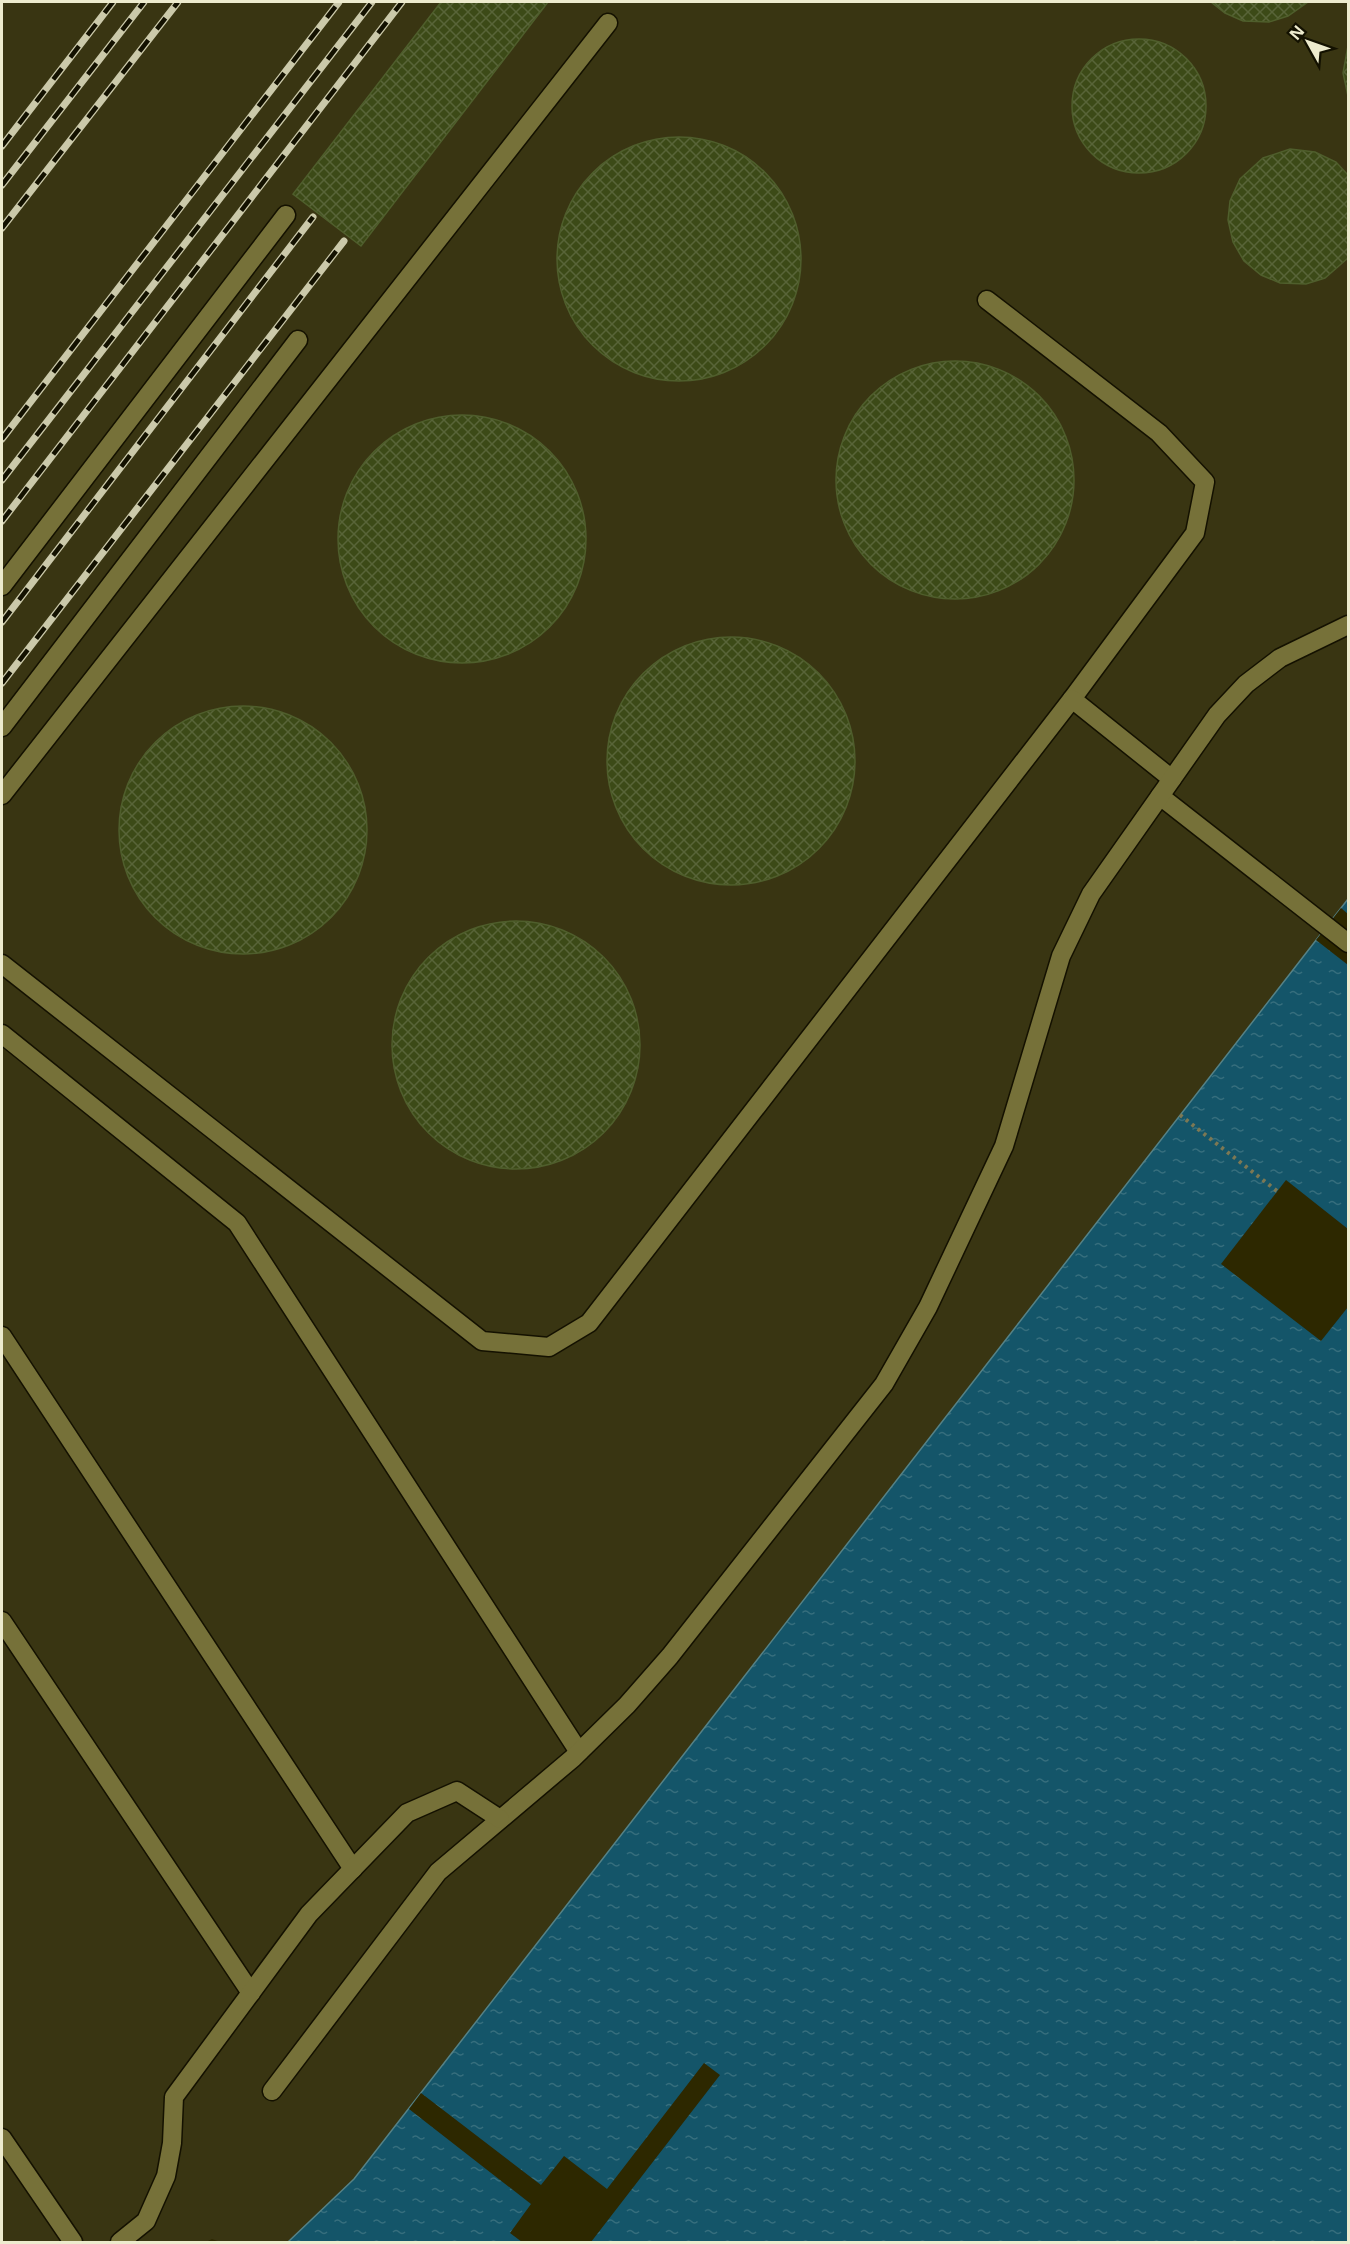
<svg xmlns="http://www.w3.org/2000/svg" width="1350" height="2244" font-family="'Noto Sans',sans-serif">
<style>
.built{fill:#393512}
.water{fill:url(#water-ripples);stroke:#558287;stroke-width:1.5}
.pier{fill:#2d2800}
.building{fill:url(#building-cross-hatch);stroke:#4f5e2c;stroke-width:1.5}
.lines{fill:none;stroke-linecap:round;stroke-linejoin:round}
.lane-casing{stroke:#141100;stroke-width:21}
.path{stroke:#7c7854;stroke-width:4;stroke-dasharray:3 4.5;stroke-linecap:butt}
.lane{stroke:#767139;stroke-width:18}
.rail-casing{stroke:#cbc9aa;stroke-width:7}
.rail{stroke:#131100;stroke-width:4.5;stroke-dasharray:14;stroke-linecap:butt}
</style>
<defs>
<pattern id="water-ripples" width="26" height="14" patternUnits="userSpaceOnUse" patternTransform="scale(1.5)"><rect width="26" height="14" fill="#145569"/><path d="M2 4q2-2 4 0t4 0M15 11q2-2 4 0t4 0" fill="none" stroke="#366e7d"/></pattern>
<pattern id="building-cross-hatch" width="8" height="8" patternUnits="userSpaceOnUse" patternTransform="scale(1.5)"><rect width="8" height="8" fill="#3c4a17"/><path d="M0 0l8 8M0 8l8-8" fill="none" stroke="#586438"/></pattern>
</defs>
<rect width="100%" height="100%" fill="#2d2800"/>
<!-- built -->
<path class="built" d="M 2,2 L 1348,2 L 1348,899 L 354,2179 L 288,2242 L 220,2242 L 212,2239 L 206,2242 L 2,2242 Z"/>
<!-- water -->
<path class="water" d="M 1348,899 L 1348,2242 L 288,2242 L 354,2179 Z"/>
<!-- pier -->
<g class="pier">
<path d="M 1341,908 L 1348,914 L 1348,965 L 1316,940 Z"/>
<path d="M 1286,1180 L 1348,1229 L 1348,1307 L 1321,1341 L 1221,1264 Z"/>
<path d="M 704,2063 L 720,2075 L 591,2242 L 522,2242 L 510,2233 L 531,2204 L 409,2109 L 421,2093 L 541,2185 L 564,2156 L 607,2189 Z"/>
</g>
<!-- building -->
<g class="building">
<path d="M 441,2 L 548,2 L 361,246 L 293,194 Z"/>
<path d="M 1211,2 L 1308,2 L 1288,16 L 1269,22 L 1243,21 L 1225,13 Z"/>
<circle cx="1139" cy="106" r="67"/>
<path d="M 1348,46 L 1348,96 L 1343,73 Z"/>
<circle cx="679" cy="259" r="122"/>
<path d="M 1290,149 L 1315,152 L 1336,162 L 1348,175 L 1348,258 L 1325,278 L 1306,284 L 1280,283 L 1261,275 L 1244,261 L 1233,242 L 1228,220 L 1230,201 L 1240,179 L 1263,158 Z"/>
<circle cx="955" cy="480" r="119"/>
<circle cx="462" cy="539" r="124"/>
<circle cx="731" cy="761" r="124"/>
<circle cx="243" cy="830" r="124"/>
<circle cx="516" cy="1045" r="124"/>
</g>
<g class="lines">
<defs>
<g id="lane">
<path d="M 987,300 L 1159,433 L 1205,482 L 1195,533 L 1072,699"/>
<path d="M 2,586 L 286,215"/>
<path d="M 2,727 L 298,340"/>
<path d="M 2,795 L 608,23"/>
<path d="M 1160,796 L 1348,943"/>
<path d="M 2,964 L 482,1341 L 549,1347 L 589,1323 L 1072,699 L 1172,779"/>
<path d="M 2,1034 L 237,1223 L 579,1752"/>
<path d="M 2,1336 L 353,1869"/>
<path d="M 2,1621 L 251,1993"/>
<path d="M 272,2091 L 438,1872 L 573,1758 L 627,1705 L 670,1656 L 884,1384 L 928,1307 L 1004,1146 L 1061,956 L 1091,894 L 1217,715 L 1246,684 L 1280,658 L 1348,625"/>
<path d="M 2,2138 L 73,2242"/>
<path d="M 120,2242 L 146,2221 L 166,2176 L 172,2143 L 174,2097 L 309,1914 L 407,1813 L 457,1791 L 500,1819"/>
</g>
</defs>
<!-- lane casing -->
<use href="#lane" class="lane-casing"/>
<!-- path -->
<path class="path" d="M 1180,1115 L 1277,1191"/>
<!-- lane -->
<use href="#lane" class="lane"/>
<defs>
<g id="rail">
<path d="M 2,146 L 113,2"/>
<path d="M 2,185 L 144,2"/>
<path d="M 2,228 L 178,2"/>
<path d="M 2,439 L 339,2"/>
<path d="M 2,480 L 372,2"/>
<path d="M 2,521 L 402,2"/>
<path d="M 2,622 L 313,217"/>
<path d="M 2,683 L 344,241"/>
</g>
</defs>
<!-- rail casing -->
<use href="#rail" class="rail-casing"/>
<!-- rail -->
<use href="#rail" class="rail"/>
</g>
<!-- border -->
<rect width="1350" height="2244" fill="none" stroke="#edebce" stroke-width="6"/>
<!-- north arrow -->
<g transform="translate(1308 42) rotate(310)" stroke="#131100" stroke-width="4.5" paint-order="stroke">
<path d="M0-4.5L10 22L0 15L-10 22Z" fill="#edebce"/>
<text y="-9" font-size="16" font-weight="bold" text-anchor="middle" fill="#edebce">N</text>
</g>
</svg>
